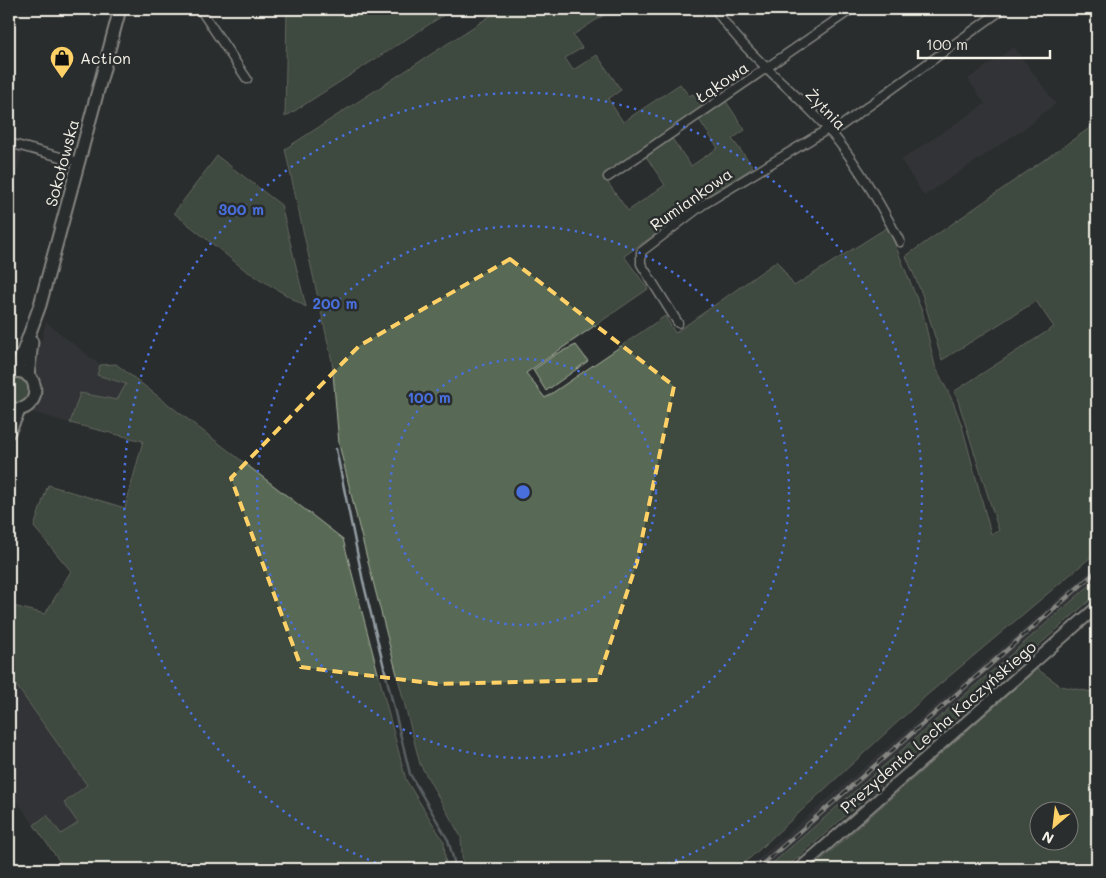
<svg xmlns="http://www.w3.org/2000/svg" width="1106" height="878" font-family="Mali,sans-serif">
<style>
.built{fill:#3a3b41}
.green{fill:#596b54;stroke:#a6ae9e;fill-rule:evenodd}
.lines{fill:none;stroke-linecap:round;stroke-linejoin:round}
.stream{stroke:#939da3;stroke-width:2.5}
.street-casing{stroke:#f4f1e8;stroke-width:11}
.secondary-casing{stroke:#f4f1e8;stroke-width:14}
.primary-casing{stroke:#f4f1e8;stroke-width:15}
.street{stroke:#2a2d2e;stroke-width:8}
.secondary{stroke:#2a2d2e;stroke-width:10}
.primary{stroke:#2a2d2e;stroke-width:11}
.rail-casing{stroke:#f4f1e8;stroke-width:4.5}
.rail{stroke:#2a2d2e;stroke-width:2.5;stroke-dasharray:8;stroke-linecap:butt}
.marked{fill:none;stroke:#ffd166;stroke-width:4;stroke-dasharray:10 6;stroke-linejoin:round}
.ring{fill:none;stroke:#486fdb;stroke-width:2.5;stroke-dasharray:2.5 5}
.labels{text-anchor:middle;stroke-width:5;stroke-linejoin:round;paint-order:stroke}
.poi-label{font-size:16px;fill:#f4f1e8;stroke:#2a2d2e;text-anchor:start}
.street-label{font-size:16px;fill:#f4f1e8;stroke:#2a2d2e}
.centre{fill:#486fdb;stroke:#2a2d2e;stroke-width:2.5}
.ring-label{font-size:15px;text-anchor:middle;font-weight:bold;fill:#486fdb;stroke:#2a2d2e;stroke-width:5;stroke-linejoin:round;paint-order:stroke}
</style>
<rect width="100%" height="100%" fill="#2a2d2e"/>
<filter id="ink" filterUnits="userSpaceOnUse"><feTurbulence type="fractalNoise" baseFrequency=".02" numOctaves="2"/><feDisplacementMap in="SourceGraphic" scale="10" xChannelSelector="R" yChannelSelector="G"/><feConvolveMatrix kernelMatrix="1 2 1 2 8 2 1 2 1" color-interpolation-filters="sRGB"/></filter>
<g filter="url(#ink)">
<!-- built -->
<g class="built">
<path d="M 1014,47 L 1056,104 L 1036,118 L 1034,122 L 924,196 L 901,160 L 985,104 L 968,79 Z"/>
<path d="M 9,148 L 22,152 L 9,205 Z"/>
<path d="M 46,322 L 100,365 L 97,375 L 126,385 L 117,400 L 80,393 L 70,423 L 31,412 L 38,404 L 42,394 L 41,385 L 34,369 Z"/>
<path d="M 1097,565 L 1097,579 L 766,869 L 747,869 Z"/>
<path d="M 9,675 L 87,785 L 64,802 L 78,823 L 61,834 L 47,815 L 34,825 L 17,801 L 9,806 Z"/>
</g>
<!-- green -->
<g class="green">
<path d="M 287,9 L 453,9 L 285,117 Z"/>
<path d="M 501,9 L 613,9 L 573,35 L 582,48 L 565,58 L 573,70 L 597,55 L 621,90 L 608,99 L 623,122 L 680,84 L 689,96 L 693,94 L 703,106 L 603,176 L 628,211 L 665,185 L 645,155 L 671,137 L 691,166 L 718,148 L 698,118 L 725,100 L 745,130 L 732,139 L 753,167 L 624,256 L 648,289 L 526,373 L 545,398 L 665,316 L 675,333 L 777,261 L 794,286 L 888,227 L 923,314 L 935,366 L 953,402 L 962,426 L 991,534 L 999,531 L 955,391 L 1054,327 L 1036,301 L 942,360 L 922,294 L 906,256 L 1097,123 L 1097,552 L 927,695 L 738,869 L 463,869 L 461,837 L 420,764 L 359,527 L 339,444 L 332,361 L 285,149 Z"/>
<path d="M 217,156 L 281,205 L 306,307 L 245,270 L 174,213 Z"/>
<path d="M 576,345 L 588,361 L 546,391 L 533,370 L 556,354 Z"/>
<path d="M 116,364 L 343,539 L 406,780 L 444,842 L 446,869 L 65,869 L 34,825 L 47,815 L 61,834 L 78,823 L 64,803 L 87,785 L 9,675 L 9,605 L 45,614 L 71,571 L 34,527 L 48,485 L 125,508 L 143,441 L 70,423 L 80,393 L 117,400 L 126,384 L 97,375 L 100,365 Z"/>
<path d="M 16,378 C 26,380 31,386 28,396 L 19,404 L 9,402 L 9,380 Z"/>
<path d="M 1097,579 L 1097,594 L 785,869 L 766,869 Z"/>
<path d="M 1037,669 L 1061,686 L 1097,693 L 1097,869 L 811,869 ZM 1038,810 L 1068,810 L 1068,840 L 1038,840 Z"/>
</g>
<g class="lines">
<!-- stream -->
<path class="stream" d="M 336,449 L 363,581 L 410,774 L 448,840 L 454,861 L 453,869"/>
<defs>
<g id="street">
<path d="M 200,9 L 247,79"/>
<path d="M 715,9 C 746,55 791,87 828,129 C 857,162 880,203 900,242"/>
<path d="M 831,133 L 1003,9"/>
<path d="M 9,143 L 79,162"/>
<path d="M 608,177 L 852,9"/>
<path d="M 678,323 L 641,264 L 641,252 L 704,204 L 828,129"/>
</g>
<path id="secondary" d="M 799,869 L 1097,607"/>
<g id="primary">
<path d="M 16,371 L 40,305 L 120,9"/>
<path d="M 9,373 C 43,362 44,418 9,408"/>
<path d="M 28,376 L 32,342"/>
<path d="M 9,432 L 20,409"/>
</g>
</defs>
<!-- street casing -->
<use href="#street" class="street-casing"/>
<!-- secondary casing -->
<use href="#secondary" class="secondary-casing"/>
<!-- primary casing -->
<use href="#primary" class="primary-casing"/>
<!-- street -->
<use href="#street" class="street"/>
<!-- secondary -->
<use href="#secondary" class="secondary"/>
<!-- primary -->
<use href="#primary" class="primary"/>
<defs>
<path id="rail" d="M 757,869 L 1097,571"/>
</defs>
<!-- rail casing -->
<use href="#rail" class="rail-casing"/>
<!-- rail -->
<use href="#rail" class="rail"/>
</g>
</g>
<!-- marked area -->
<path d="M0 0H1106V878H0ZM 510,259 L 674,386 L 637,562 L 598,680 L 437,684 L 301,667 L 231,478 L 359,346 Z" fill="#2a2d2e" fill-opacity=".55" fill-rule="evenodd"/>
<path class="marked" d="M 510,259 L 674,386 L 637,562 L 598,680 L 437,684 L 301,667 L 231,478 L 359,346 Z"/>
<!-- distance rings -->
<g class="ring">
<circle cx="523" cy="492" r="133"/>
<circle cx="523" cy="492" r="266"/>
<path d="M390 868A399 399 0 1 1 656 868"/>
</g>
<!-- icons -->
<defs>
<symbol id="shop-pin" viewBox="-11 -11 22 30"><path d="M0 17L-7.5 6A9.5 9.5 0 1 1 7.5 6Z" fill="#ffd166" stroke="#2a2d2e"/><path d="M-5-2.5h2.3a2.7 3.5 0 0 1 5.4 0H5L5.5 6h-11ZM-1.5-2.5h3a1.5 2.3 0 0 0-3 0Z" fill="#111"/></symbol>
</defs>
<g fill-rule="evenodd">
<use href="#shop-pin" x="48" y="44" width="28" height="38"/>
</g>
<g class="labels">
<!-- poi labels -->
<g class="poi-label">
<text x="80" y="64">Action</text>
</g>
<!-- street labels -->
<g class="street-label">
<text transform="translate(722 82) rotate(-34)" y="6">Łąkowa</text>
<text transform="translate(826 109) rotate(46)" y="6">Żytnia</text>
<text transform="translate(62 163) rotate(-75)" y="6">Sokołowska</text>
<text transform="translate(691 199) rotate(-35)" y="6">Rumiankowa</text>
<text transform="translate(938 727) rotate(-41)" y="6">Prezydenta Lecha Kaczyńskiego</text>
</g>
</g>
<circle cx="523" cy="492" r="8" class="centre"/>
<g class="ring-label">
<text x="241" y="215">300 m</text>
<text x="335" y="309">200 m</text>
<text x="429" y="403">100 m</text>
</g>
<!-- margin -->
<rect width="1106" height="878" fill="none" stroke="#2a2d2e" stroke-width="30"/>
<rect x="15" y="15" width="1076" height="848" fill="none" stroke="#f4f1e8" stroke-width="2" filter="url(#ink)"/>
<!-- north arrow -->
<g transform="translate(1054 826) rotate(208)"><circle r="24" fill="#2a2d2e" stroke="#7b7b78"/>
<path d="M0-4L9 19L0 12L-9 19Z" fill="#ffd166"/>
<text y="-8" font-size="14" font-weight="bold" text-anchor="middle" fill="#f4f1e8">N</text>
</g>
<!-- scale -->
<path d="M918 50v8h132v-8" fill="none" stroke="#f4f1e8" stroke-width="2.5"/>
<text x="926" y="50" font-size="15" fill="#f4f1e8" stroke="#2a2d2e" stroke-width="4" paint-order="stroke">100 m</text>
</svg>
